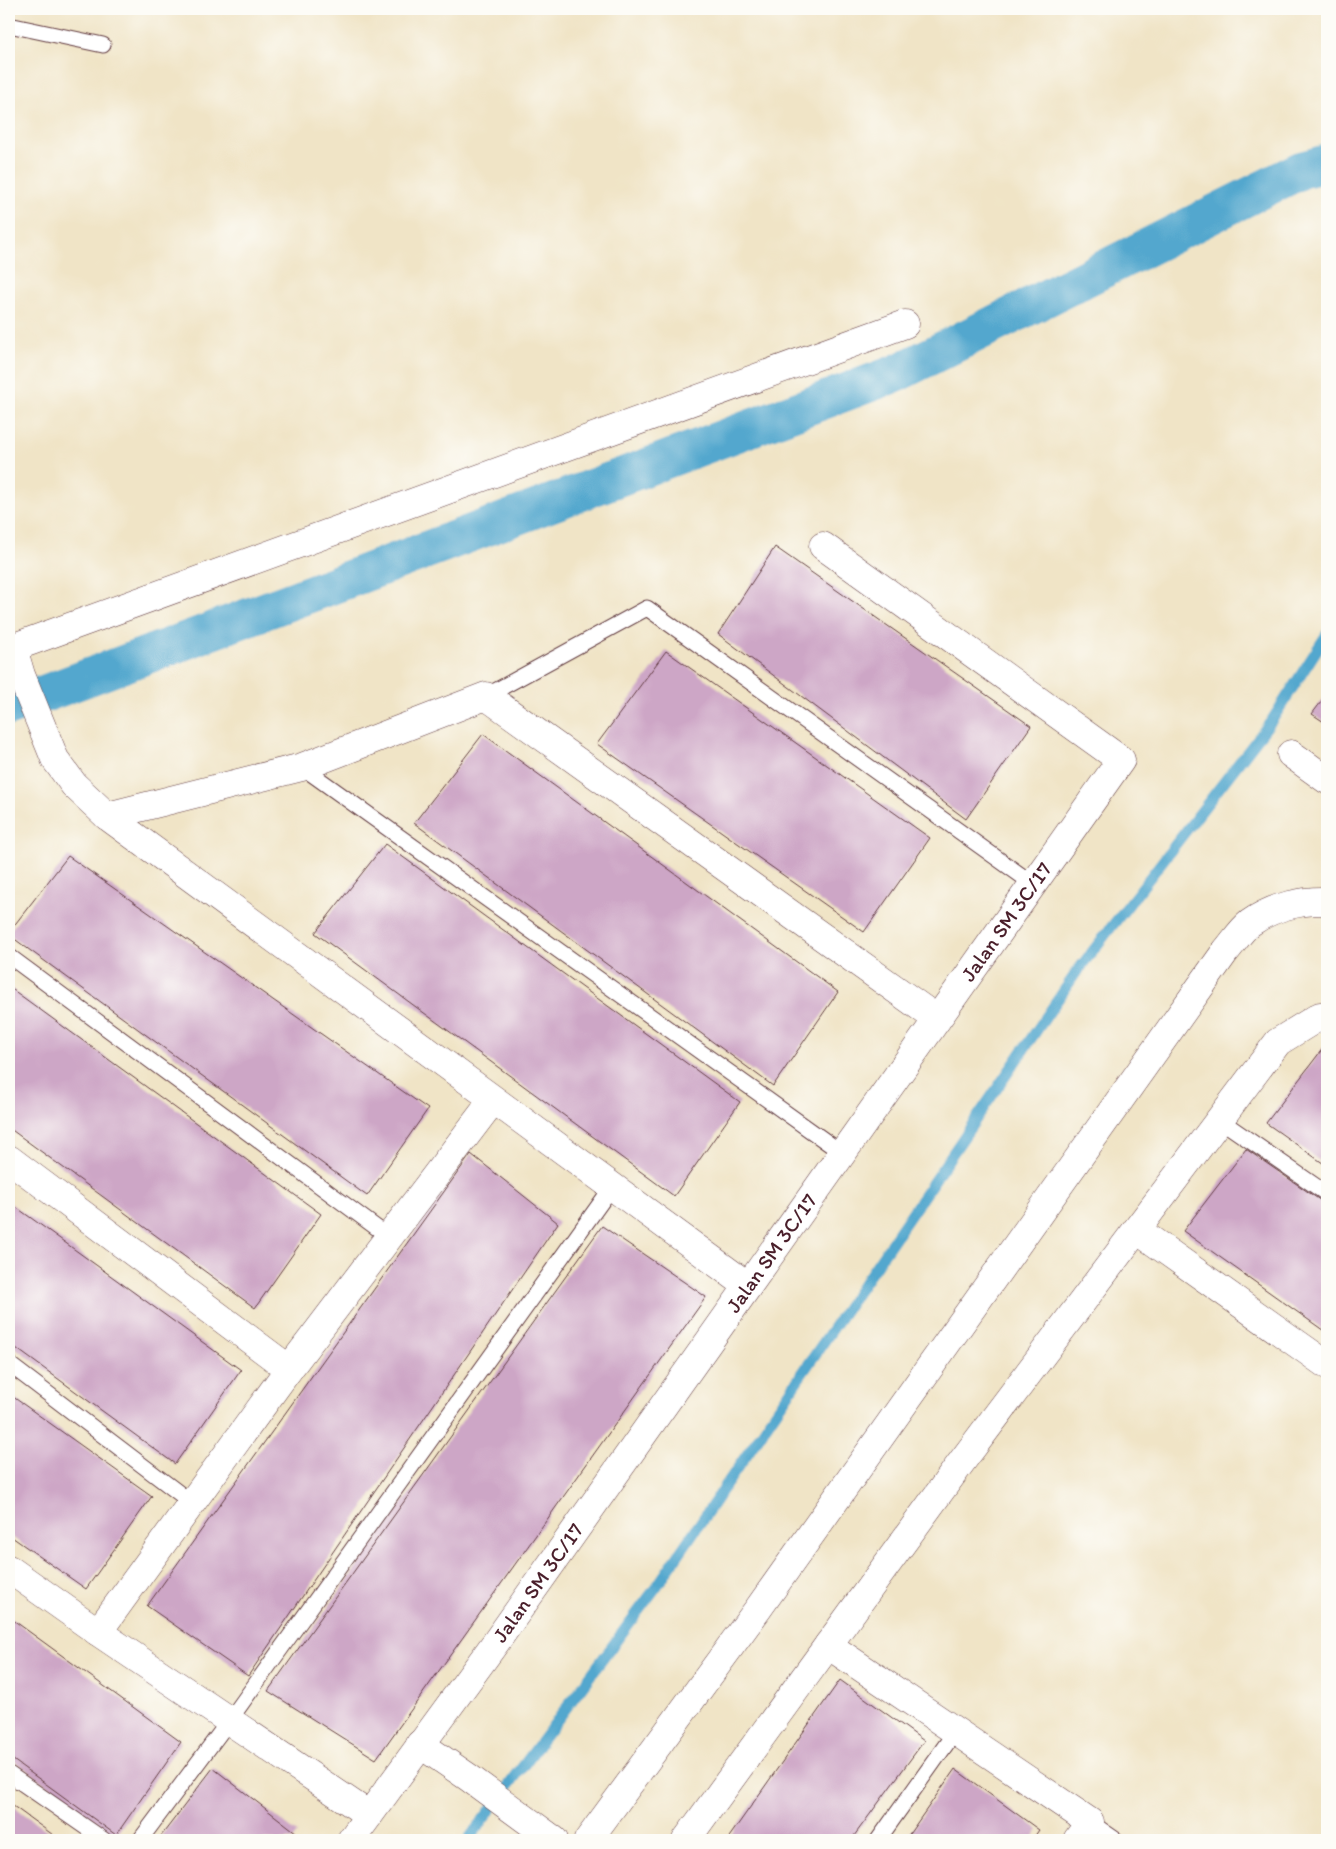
<svg xmlns="http://www.w3.org/2000/svg" width="1336" height="1849" font-family="Itim,sans-serif">
<style>
.lines{fill:none;stroke-linecap:round;stroke-linejoin:round}
.stream{stroke:#52a7ce;stroke-width:11}
.canal{stroke:#52a7ce;stroke-width:38}
.building{fill:#cda6c6}
.lane-casing{stroke:#633d42;stroke-width:17}
.street-casing{stroke:#633d42;stroke-width:29}
.secondary-casing{stroke:#633d42;stroke-width:29}
.lane{stroke:#fff;stroke-width:15}
.street{stroke:#fff;stroke-width:28}
.secondary{stroke:#fff;stroke-width:28}
.labels{text-anchor:middle;stroke-width:4;stroke-linejoin:round;paint-order:stroke}
.street-label{font-size:21px;fill:#4a1f2b;stroke:#fdfcf7}
</style>
<rect width="100%" height="100%" fill="#fdfcf7"/>
<filter id="ink" filterUnits="userSpaceOnUse"><feTurbulence type="fractalNoise" baseFrequency=".02" numOctaves="2"/><feDisplacementMap in="SourceGraphic" scale="10" xChannelSelector="R" yChannelSelector="G"/><feConvolveMatrix kernelMatrix="1 2 1 2 8 2 1 2 1" color-interpolation-filters="sRGB"/></filter>
<filter id="wash" filterUnits="userSpaceOnUse"><feTurbulence type="fractalNoise" baseFrequency=".0096" numOctaves="4" result="noise"/><feDisplacementMap in="SourceGraphic" scale="20" xChannelSelector="R" yChannelSelector="G"/><feGaussianBlur stdDeviation="1.12" result="paint"/><feColorMatrix in="noise" values="0 0 0 0 0 0 0 0 0 0 0 0 0 0 0 0 0 1.4 0 .05"/><feComposite in="paint" operator="in"/></filter>
<g filter="url(#wash)">
<rect width="100%" height="100%" fill="#f0e4c6"/>
<g class="lines">
<!-- stream -->
<path class="stream" d="M 468,1840 L 657,1586 L 1078,970 L 1272,720 L 1327,634"/>
<!-- canal -->
<path class="canal" d="M 9,707 L 897,373 L 1301,170 L 1327,163"/>
</g>
<g id="blocks">
<!-- building -->
<g class="building">
<path d="M 775,547 L 1031,726 L 966,819 L 718,634 Z"/>
<path d="M 666,651 L 930,838 L 864,932 L 597,744 Z"/>
<path d="M 1327,694 L 1327,724 L 1312,714 Z"/>
<path d="M 483,734 L 838,992 L 773,1086 L 414,823 Z"/>
<path d="M 385,844 L 740,1102 L 674,1196 L 315,933 Z"/>
<path d="M 68,856 L 428,1109 L 367,1196 L 9,935 L 9,932 Z"/>
<path d="M 9,987 L 321,1214 L 255,1308 L 9,1128 Z"/>
<path d="M 1327,1043 L 1327,1166 L 1266,1123 Z"/>
<path d="M 1246,1149 L 1327,1205 L 1327,1333 L 1183,1231 Z"/>
<path d="M 471,1154 L 558,1223 L 248,1676 L 147,1606 Z"/>
<path d="M 9,1202 L 241,1370 L 175,1464 L 9,1343 Z"/>
<path d="M 602,1226 L 706,1297 L 376,1759 L 268,1691 Z"/>
<path d="M 9,1394 L 152,1496 L 86,1589 L 9,1535 Z"/>
<path d="M 9,1617 L 181,1742 L 116,1835 L 9,1757 Z"/>
<path d="M 840,1680 L 924,1741 L 851,1840 L 727,1840 Z"/>
<path d="M 213,1768 L 297,1833 L 292,1840 L 158,1840 Z"/>
<path d="M 955,1769 L 1039,1830 L 1032,1840 L 905,1840 Z"/>
<path d="M 9,1803 L 60,1840 L 9,1840 Z"/>
</g>
</g>
</g>
<g filter="url(#ink)">
<use href="#blocks" fill-opacity="0" stroke="#633d42" stroke-width="1"/>
<g class="lines">
<defs>
<g id="lane">
<path d="M 9,25 L 103,45"/>
<path d="M 486,696 L 647,608 L 1033,884"/>
<path d="M 302,767 L 842,1153"/>
<path d="M 9,956 L 389,1237"/>
<path d="M 1220,1120 L 1327,1194"/>
<path d="M 9,1364 L 192,1503"/>
<path d="M 9,1774 L 104,1840"/>
<path d="M 1090,1822 L 1116,1840"/>
<path d="M 140,1840 L 229,1721 L 612,1187"/>
<path d="M 878,1840 L 955,1732"/>
</g>
<g id="street">
<path d="M 13,648 L 21,675 L 55,759 L 74,785 L 107,816"/>
<path d="M 9,649 L 905,324"/>
<path d="M 1291,754 L 1327,780"/>
<path d="M 9,1159 L 289,1369"/>
<path d="M 1137,1230 L 1327,1365"/>
<path d="M 748,1286 L 107,816 L 302,767 L 486,696 L 937,1019"/>
<path d="M 9,1569 L 98,1632 L 369,1815"/>
<path d="M 98,1632 L 289,1369 L 493,1100"/>
<path d="M 828,1645 L 1090,1822 L 1077,1840"/>
<path d="M 420,1744 L 468,1777 L 554,1840"/>
<path id="s1" d="M 351,1840 L 496,1642 L 1121,760 L 823,546"/>
<path d="M 686,1840 L 963,1460 L 1278,1042 L 1320,1016 L 1327,1016"/>
</g>
<path id="secondary" d="M 588,1840 L 758,1609 L 1225,952 C 1233,943 1241,930 1250,923 C 1272,907 1301,900 1327,901"/>
</defs>
<!-- lane casing -->
<use href="#lane" class="lane-casing"/>
<!-- street casing -->
<use href="#street" class="street-casing"/>
<!-- secondary casing -->
<use href="#secondary" class="secondary-casing"/>
<!-- lane -->
<use href="#lane" class="lane"/>
<!-- street -->
<use href="#street" class="street"/>
<!-- secondary -->
<use href="#secondary" class="secondary"/>
</g>
</g>
<g class="labels">
<!-- street labels -->
<g class="street-label">
<text dy="7" stroke="none"><textPath href="#s1" startOffset="1128">Jalan SM 3C/17</textPath></text>
<text dy="7" stroke="none"><textPath href="#s1" startOffset="722">Jalan SM 3C/17</textPath></text>
<text dy="7" stroke="none"><textPath href="#s1" startOffset="318">Jalan SM 3C/17</textPath></text>
</g>
</g>
<!-- margin -->
<rect width="1336" height="1849" fill="none" stroke="#fdfcf7" stroke-width="30"/>
</svg>
